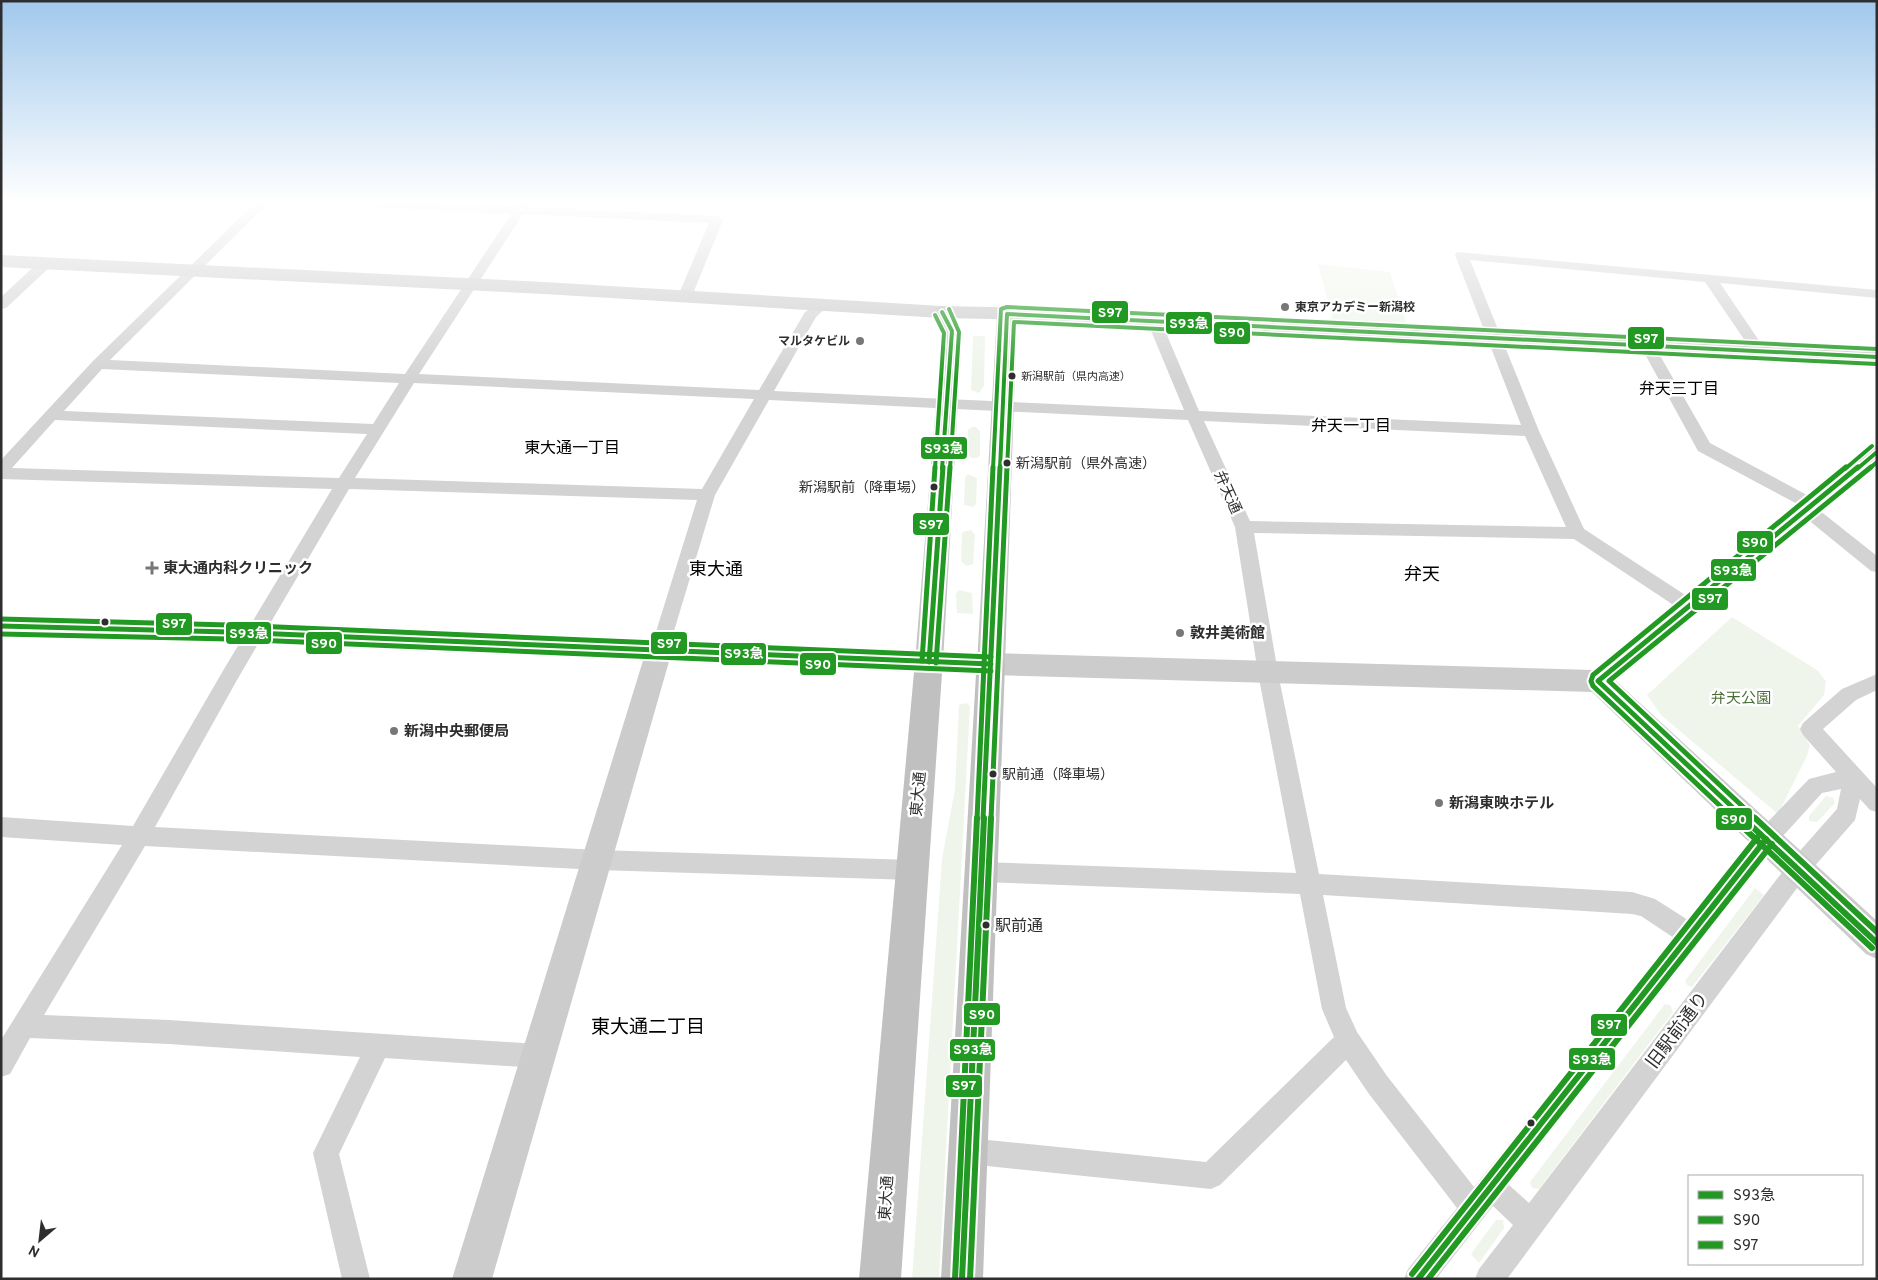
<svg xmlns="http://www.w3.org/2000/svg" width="1878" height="1280" font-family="Overpass,'Noto Sans JP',sans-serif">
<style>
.green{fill:#eff5eb}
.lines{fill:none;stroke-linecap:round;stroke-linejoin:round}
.street{fill:#d3d3d3;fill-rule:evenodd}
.secondary{fill:#ccc;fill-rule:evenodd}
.primary{fill:#c6c6c6;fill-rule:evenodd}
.highway{fill:#c0c0c0;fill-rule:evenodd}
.bus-1-far2-casing{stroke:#fff;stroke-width:7}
.bus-1-far1-casing{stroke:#fff;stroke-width:9}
.bus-1-casing{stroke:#fff;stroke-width:10}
.bus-2-far2-casing{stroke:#fff;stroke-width:7}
.bus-2-far1-casing{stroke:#fff;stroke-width:9}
.bus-2-casing{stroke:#fff;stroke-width:10}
.bus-3-far2-casing{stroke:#fff;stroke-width:7}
.bus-3-far1-casing{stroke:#fff;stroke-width:9}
.bus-3-casing{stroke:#fff;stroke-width:10}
.bus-1-far2{stroke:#292;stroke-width:4}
.bus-1-far1{stroke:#292;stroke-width:5}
.bus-1{stroke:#292;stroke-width:6}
.bus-2-far2{stroke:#292;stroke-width:4}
.bus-2-far1{stroke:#292;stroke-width:5}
.bus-2{stroke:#292;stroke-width:6}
.bus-3-far2{stroke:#292;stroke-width:4}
.bus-3-far1{stroke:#292;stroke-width:5}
.bus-3{stroke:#292;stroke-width:6}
.poi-dot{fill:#777;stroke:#fff;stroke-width:2}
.bus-dot{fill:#2e2e2e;stroke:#fff;stroke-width:2}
.labels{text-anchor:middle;stroke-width:5;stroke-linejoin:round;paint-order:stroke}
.far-bus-label{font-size:11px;fill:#2e2e2e;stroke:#fff;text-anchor:start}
.far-poi-label{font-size:12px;font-weight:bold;fill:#2e2e2e;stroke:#fff;text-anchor:start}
.bus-label{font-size:14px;fill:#2e2e2e;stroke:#fff;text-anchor:start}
.street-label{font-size:15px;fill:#2e2e2e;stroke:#fff}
.poi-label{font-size:15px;font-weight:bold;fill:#2e2e2e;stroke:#fff;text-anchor:start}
.park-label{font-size:15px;fill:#4b6d39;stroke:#fff}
.neighbourhood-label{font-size:16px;fill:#000;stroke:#fff}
.near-bus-label{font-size:16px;fill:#2e2e2e;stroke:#fff;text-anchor:start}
.quarter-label{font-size:18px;fill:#000;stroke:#fff}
.near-street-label{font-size:18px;fill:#2e2e2e;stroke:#fff}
.near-neighbourhood-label{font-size:19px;fill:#000;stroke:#fff}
.line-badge{stroke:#fff;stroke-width:2}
.badge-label{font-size:14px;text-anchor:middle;font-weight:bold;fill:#fff}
</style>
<rect width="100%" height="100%" fill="#fff"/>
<!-- green -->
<g class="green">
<path d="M 1318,264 L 1390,272 L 1407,326 L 1334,324 Z"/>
<path d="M 973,336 L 985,336 L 984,386 L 979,393 L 971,390 Z"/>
<path d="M 972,427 L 976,427 L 980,431 L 980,455 L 977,458 L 971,458 L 968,454 L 968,430 Z"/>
<path d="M 968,474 L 977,478 L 976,504 L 973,507 L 964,505 L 965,477 Z"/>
<path d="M 971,530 L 975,535 L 973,564 L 966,566 L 961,561 L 962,534 L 963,532 Z"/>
<path d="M 959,590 L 972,593 L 973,614 L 957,613 L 956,594 Z"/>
<path d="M 1732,617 L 1817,670 L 1826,681 L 1824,695 L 1798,726 L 1810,745 L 1807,756 L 1778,814 L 1661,715 L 1647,695 Z"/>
<path d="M 966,703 L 970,706 L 939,1279 L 912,1279 L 942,859 L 955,789 L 959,705 Z"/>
<path d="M 1826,796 L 1833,798 L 1835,803 L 1817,822 L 1809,821 L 1809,816 Z"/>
<path d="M 1755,888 L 1764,895 L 1692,987 L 1687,985 L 1685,981 Z"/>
<path d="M 1665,1004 L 1670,1005 L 1673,1012 L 1539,1189 L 1532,1188 L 1530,1182 Z"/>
<path d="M 1496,1220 L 1503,1220 L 1504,1228 L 1479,1263 L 1471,1254 Z"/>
</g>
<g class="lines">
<!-- street -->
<g class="street">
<path d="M 256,202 L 269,202 L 110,360 L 405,374 L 511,214 L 349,206 L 343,202 L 430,202 L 516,206 L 519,202 L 531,202 L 528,207 L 717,216 L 723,220 L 692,296 L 685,300 L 678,296 L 709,223 L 523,214 L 419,374 L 759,390 L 805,312 L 822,301 L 829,305 L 816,317 L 774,391 L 1184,410 L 1147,321 L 1154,317 L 1161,321 L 1199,411 L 1521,425 L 1455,255 L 1457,252 L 1877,290 L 1877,298 L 1720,283 L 1766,351 L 1759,355 L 1754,354 L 1705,282 L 1470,260 L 1539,431 L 1584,529 L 1696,602 L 1699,607 L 1696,612 L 1690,614 L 1684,612 L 1574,539 L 1254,533 L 1278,673 L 1319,874 L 1632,892 L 1655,899 L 1688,920 L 1758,832 L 1809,779 L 1836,772 L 1803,735 L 1800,729 L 1803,723 L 1842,689 L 1877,674 L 1877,690 L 1856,700 L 1823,729 L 1877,788 L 1877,812 L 1870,810 L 1860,799 L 1855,820 L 1806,876 L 1507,1279 L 1475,1279 L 1479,1269 L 1513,1225 L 1493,1206 L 1436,1279 L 1404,1279 L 1408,1269 L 1457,1208 L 1369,1094 L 1346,1060 L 1220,1185 L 1211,1189 L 968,1164 L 959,1160 L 955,1151 L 959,1142 L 968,1138 L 1206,1162 L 1334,1037 L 1322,1009 L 1300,894 L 982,882 L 974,879 L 971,872 L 974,865 L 982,862 L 1296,873 L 1258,673 L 1235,527 L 1188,420 L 769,400 L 715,495 L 668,651 L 666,656 L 659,658 L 652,656 L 650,651 L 697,500 L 349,489 L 237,680 L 155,827 L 598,850 L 912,860 L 920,863 L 923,870 L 920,877 L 912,880 L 598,870 L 145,846 L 44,1015 L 169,1020 L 537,1044 L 546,1047 L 549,1056 L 546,1065 L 537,1068 L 385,1058 L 339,1154 L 370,1279 L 342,1279 L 313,1153 L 360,1057 L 169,1044 L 30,1038 L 10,1074 L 1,1077 L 1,1040 L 122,845 L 1,837 L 1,817 L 133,826 L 224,669 L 332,489 L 1,479 L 1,460 L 93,361 ZM 102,369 L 399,383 L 373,424 L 64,411 ZM 414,383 L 754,399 L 702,489 L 355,478 ZM 55,420 L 367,434 L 339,478 L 12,468 ZM 1204,421 L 1525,436 L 1566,527 L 1250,521 ZM 1841,789 L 1837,809 L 1790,862 L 1529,1203 L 1509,1185 L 1774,846 L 1822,793 ZM 1323,895 L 1632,914 L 1641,916 L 1674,938 L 1474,1187 L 1387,1076 L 1357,1032 L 1346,1008 Z"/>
<path d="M 46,259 L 53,263 L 51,266 L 6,308 L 1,309 L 1,297 L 41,260 Z"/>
<path d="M 1647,341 L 1654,345 L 1710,443 L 1820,502 L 1822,506 L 1819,510 L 1877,556 L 1877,572 L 1871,571 L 1801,514 L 1799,510 L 1801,506 L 1698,451 L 1640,345 Z"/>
</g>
<!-- secondary -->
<g class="secondary">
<path d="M 1,255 L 544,282 L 942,306 L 1044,308 L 1877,351 L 1877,363 L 1044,320 L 942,318 L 544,294 L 1,267 Z"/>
<path d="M 1877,445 L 1877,464 L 1616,681 L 1877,921 L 1877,959 L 1866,954 L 1592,692 L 991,675 L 982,671 L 978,664 L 982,657 L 991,653 L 1593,670 L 1869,447 Z"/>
<path d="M 659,641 L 668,644 L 672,651 L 492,1279 L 452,1279 L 646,651 L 650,644 Z"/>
</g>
<!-- primary -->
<g class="primary">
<path d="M 942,306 L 949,308 L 962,331 L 943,662 L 939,670 L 929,673 L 919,670 L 915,662 L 942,331 L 932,312 L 935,308 Z"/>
<path d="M 1007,308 L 1014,310 L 1017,314 L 1005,664 L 1001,672 L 991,675 L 981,672 L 977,664 L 997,314 L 1000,310 Z"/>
</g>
<!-- highway -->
<path class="highway" d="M 1,616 L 229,621 L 991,653 L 1001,656 L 1005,664 L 983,1279 L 941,1279 L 976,674 L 942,673 L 901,1279 L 859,1279 L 914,672 L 229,643 L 1,636 Z"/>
<defs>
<g id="bus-1-far2">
<path d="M 942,312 L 952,331 L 942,469"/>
<path d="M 1000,469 L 1007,314 L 1877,357"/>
<path d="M 1857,469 L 1877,452"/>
</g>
<g id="bus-1-far1">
<path d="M 1,626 L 229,632 L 991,664"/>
<path d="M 929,662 L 943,467"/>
<path d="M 983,819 L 1000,467"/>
<path d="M 1745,819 L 1598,681 L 1858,467"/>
</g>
<g id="bus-1">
<path d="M 1743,818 L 1877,943"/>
<path d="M 962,1279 L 984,818"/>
<path d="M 1418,1279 L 1766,839"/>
</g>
<g id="bus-2-far2">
<path d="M 949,309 L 959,332 L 950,469"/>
<path d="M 1007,469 L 1014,322 L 1877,364"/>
<path d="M 1845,469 L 1872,446"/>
</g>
<g id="bus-2-far1">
<path d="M 1,634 L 229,639 L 991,671"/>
<path d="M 936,663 L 950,467"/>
<path d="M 991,819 L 1007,467"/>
<path d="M 1734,819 L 1593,686 L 1591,681 L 1593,675 L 1846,467"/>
</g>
<g id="bus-2">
<path d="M 1733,818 L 1872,948"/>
<path d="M 970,1279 L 991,818"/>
<path d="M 1428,1279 L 1772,844"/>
</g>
<g id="bus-3-far2">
<path d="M 935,469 L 944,333 L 935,315"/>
<path d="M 993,469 L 1001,309 L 1007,307 L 1877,349"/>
<path d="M 1869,469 L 1877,462"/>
</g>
<g id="bus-3-far1">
<path d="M 1,619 L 229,625 L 991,657"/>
<path d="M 922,661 L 935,467"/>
<path d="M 977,819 L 993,467"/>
<path d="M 1756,819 L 1609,681 L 1871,467"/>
</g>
<g id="bus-3">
<path d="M 1755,818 L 1877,932"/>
<path d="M 1412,1274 L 1760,834"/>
<path d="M 955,1279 L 977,818"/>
</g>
</defs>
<!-- bus-1-far2 casing -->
<use href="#bus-1-far2" class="bus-1-far2-casing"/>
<!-- bus-1-far1 casing -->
<use href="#bus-1-far1" class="bus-1-far1-casing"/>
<!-- bus-1 casing -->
<use href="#bus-1" class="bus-1-casing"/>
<!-- bus-2-far2 casing -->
<use href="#bus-2-far2" class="bus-2-far2-casing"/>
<!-- bus-2-far1 casing -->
<use href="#bus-2-far1" class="bus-2-far1-casing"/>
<!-- bus-2 casing -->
<use href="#bus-2" class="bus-2-casing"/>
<!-- bus-3-far2 casing -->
<use href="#bus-3-far2" class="bus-3-far2-casing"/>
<!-- bus-3-far1 casing -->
<use href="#bus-3-far1" class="bus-3-far1-casing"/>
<!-- bus-3 casing -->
<use href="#bus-3" class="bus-3-casing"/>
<!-- bus-1-far2 -->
<use href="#bus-1-far2" class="bus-1-far2"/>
<!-- bus-1-far1 -->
<use href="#bus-1-far1" class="bus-1-far1"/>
<!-- bus-1 -->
<use href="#bus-1" class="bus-1"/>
<!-- bus-2-far2 -->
<use href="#bus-2-far2" class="bus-2-far2"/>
<!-- bus-2-far1 -->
<use href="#bus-2-far1" class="bus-2-far1"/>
<!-- bus-2 -->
<use href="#bus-2" class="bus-2"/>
<!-- bus-3-far2 -->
<use href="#bus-3-far2" class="bus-3-far2"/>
<!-- bus-3-far1 -->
<use href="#bus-3-far1" class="bus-3-far1"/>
<!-- bus-3 -->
<use href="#bus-3" class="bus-3"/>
</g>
<!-- sky -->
<linearGradient id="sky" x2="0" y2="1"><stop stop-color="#a1c8ec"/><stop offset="0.53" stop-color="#fff"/><stop offset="1" stop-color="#fff" stop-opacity="0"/></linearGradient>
<rect width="1878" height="381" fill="url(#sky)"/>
<!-- markers -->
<g class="poi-dot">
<circle cx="1285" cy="307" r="5"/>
<circle cx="860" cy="341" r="5"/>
<path d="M149.5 560.5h5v5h5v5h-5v5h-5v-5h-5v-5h5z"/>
<circle cx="1180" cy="633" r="5"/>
<circle cx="394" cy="731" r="5"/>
<circle cx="1439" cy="803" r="5"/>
</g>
<g class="bus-dot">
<circle cx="1012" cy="376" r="4.5"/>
<circle cx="1007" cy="463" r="4.5"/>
<circle cx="934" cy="487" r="4.5"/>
<circle cx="105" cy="622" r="4.5"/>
<circle cx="993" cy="774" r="4.5"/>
<circle cx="986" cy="925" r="4.5"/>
<circle cx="1531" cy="1123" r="4.5"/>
</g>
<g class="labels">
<!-- far-bus labels -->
<g class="far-bus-label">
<text x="1021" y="380">新潟駅前（県内高速）</text>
</g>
<!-- far-poi labels -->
<g class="far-poi-label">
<text x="1295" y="311">東京アカデミー新潟校</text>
<text x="850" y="345" text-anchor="end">マルタケビル</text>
</g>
<!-- bus labels -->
<g class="bus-label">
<text x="1016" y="468">新潟駅前（県外高速）</text>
<text x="925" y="492" text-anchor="end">新潟駅前（降車場）</text>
<text x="1002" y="779">駅前通（降車場）</text>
</g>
<!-- street labels -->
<g class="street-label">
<text transform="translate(1228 492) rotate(66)" y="5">弁天通</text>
<text transform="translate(918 794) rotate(-85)" y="5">東大通</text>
<text transform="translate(886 1198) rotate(-86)" y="5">東大通</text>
</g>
<!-- poi labels -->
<g class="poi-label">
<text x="163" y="573">東大通内科クリニック</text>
<text x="1190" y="638">敦井美術館</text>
<text x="404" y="736">新潟中央郵便局</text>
<text x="1449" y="808">新潟東映ホテル</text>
</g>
<!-- park labels -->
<g class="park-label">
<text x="1741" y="703">弁天公園</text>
</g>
<!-- neighbourhood labels -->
<g class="neighbourhood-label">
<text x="1679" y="394">弁天三丁目</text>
<text x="1351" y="431">弁天一丁目</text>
<text x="572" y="453">東大通一丁目</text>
</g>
<!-- near-bus labels -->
<g class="near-bus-label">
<text x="995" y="931">駅前通</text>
</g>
<!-- quarter labels -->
<g class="quarter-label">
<text x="716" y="575">東大通</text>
<text x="1422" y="580">弁天</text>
</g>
<!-- near-street labels -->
<g class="near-street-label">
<text transform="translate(1677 1030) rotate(-53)" y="6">旧駅前通り</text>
</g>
<!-- near-neighbourhood labels -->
<g class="near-neighbourhood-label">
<text x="648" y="1033">東大通二丁目</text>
</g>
</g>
<g class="line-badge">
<rect x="1091" y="300" width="38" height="24" rx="5" fill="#292"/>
<rect x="1165" y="311" width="48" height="24" rx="5" fill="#292"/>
<rect x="1213" y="321" width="38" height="24" rx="5" fill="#292"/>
<rect x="1627" y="326" width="38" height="24" rx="5" fill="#292"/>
<rect x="920" y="436" width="48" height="24" rx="5" fill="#292"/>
<rect x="912" y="512" width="38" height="24" rx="5" fill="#292"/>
<rect x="1736" y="530" width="38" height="24" rx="5" fill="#292"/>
<rect x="1710" y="558" width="47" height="24" rx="5" fill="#292"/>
<rect x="1691" y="587" width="38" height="24" rx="5" fill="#292"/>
<rect x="155" y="612" width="38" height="24" rx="5" fill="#292"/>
<rect x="225" y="621" width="47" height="24" rx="5" fill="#292"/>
<rect x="305" y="631" width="38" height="24" rx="5" fill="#292"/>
<rect x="650" y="631" width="38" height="24" rx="5" fill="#292"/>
<rect x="720" y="642" width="47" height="24" rx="5" fill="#292"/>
<rect x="799" y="652" width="38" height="24" rx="5" fill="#292"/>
<rect x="1715" y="807" width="38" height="24" rx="5" fill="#292"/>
<rect x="963" y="1002" width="38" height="24" rx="5" fill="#292"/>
<rect x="1590" y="1013" width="38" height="24" rx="5" fill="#292"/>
<rect x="949" y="1038" width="47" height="24" rx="5" fill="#292"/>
<rect x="1568" y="1047" width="48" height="24" rx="5" fill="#292"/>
<rect x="945" y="1074" width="38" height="24" rx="5" fill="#292"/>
</g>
<g class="badge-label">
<text x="1110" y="317">S97</text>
<text x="1189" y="328">S93急</text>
<text x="1232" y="337">S90</text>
<text x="1646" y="343">S97</text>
<text x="944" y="453">S93急</text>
<text x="931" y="529">S97</text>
<text x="1755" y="547">S90</text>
<text x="1733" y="575">S93急</text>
<text x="1710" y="603">S97</text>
<text x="174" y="628">S97</text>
<text x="249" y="638">S93急</text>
<text x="324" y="648">S90</text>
<text x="669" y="648">S97</text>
<text x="744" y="658">S93急</text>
<text x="818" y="669">S90</text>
<text x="1734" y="824">S90</text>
<text x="982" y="1019">S90</text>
<text x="1609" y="1029">S97</text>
<text x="973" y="1054">S93急</text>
<text x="1592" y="1064">S93急</text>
<text x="964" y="1090">S97</text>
</g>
<!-- border -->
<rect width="1878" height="1280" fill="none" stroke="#2e2e2e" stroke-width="5"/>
<!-- legend -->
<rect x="1688" y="1175" width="175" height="90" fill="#ffffff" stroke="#ababab"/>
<rect x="1698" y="1191" width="25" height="8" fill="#229922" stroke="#ababab"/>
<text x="1733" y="1200" font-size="15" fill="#2e2e2e">S93急</text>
<rect x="1698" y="1216" width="25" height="8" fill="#229922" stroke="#ababab"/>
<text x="1733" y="1225" font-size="15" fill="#2e2e2e">S90</text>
<rect x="1698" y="1241" width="25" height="8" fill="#229922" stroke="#ababab"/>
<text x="1733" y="1250" font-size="15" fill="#2e2e2e">S97</text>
<!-- north arrow -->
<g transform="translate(40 1240) rotate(208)" stroke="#ffffff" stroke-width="4" paint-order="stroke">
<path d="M0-4L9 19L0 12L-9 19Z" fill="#2e2e2e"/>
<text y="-8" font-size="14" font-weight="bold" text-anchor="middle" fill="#2e2e2e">N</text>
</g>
</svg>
